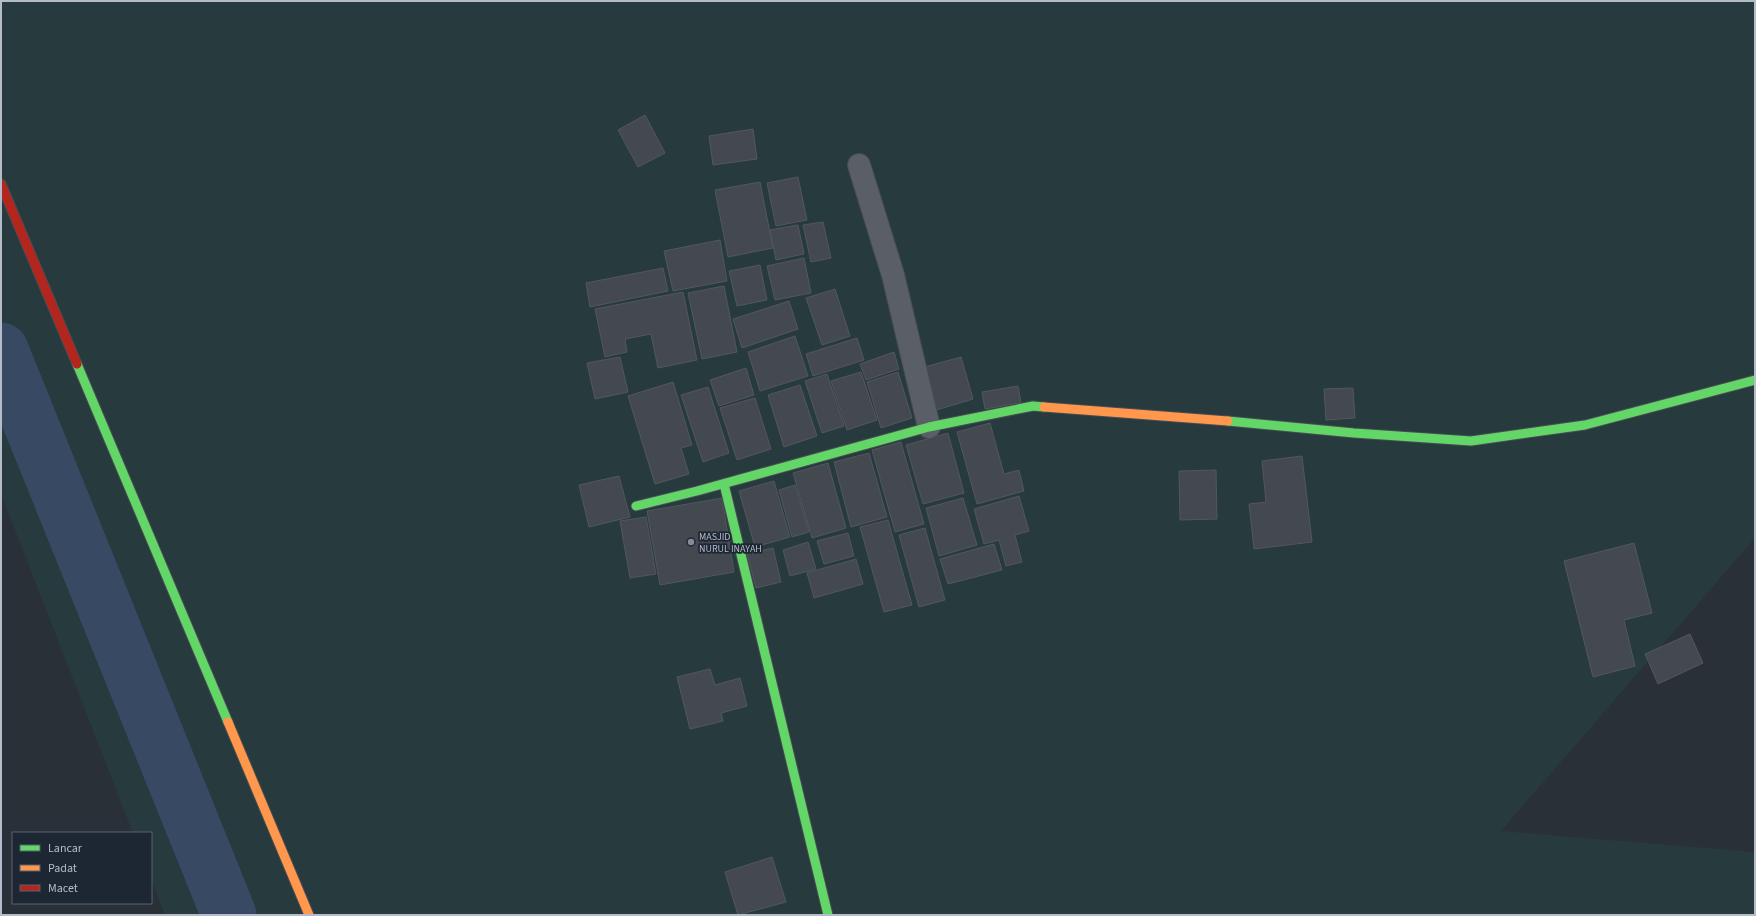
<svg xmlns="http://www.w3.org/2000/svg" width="1756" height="916" font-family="'Source Sans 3',sans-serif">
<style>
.green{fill:#273a3e}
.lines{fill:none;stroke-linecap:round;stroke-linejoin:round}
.river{stroke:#384963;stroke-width:55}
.building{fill:#444950;stroke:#52575f}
.street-casing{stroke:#484c53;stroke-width:24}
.fast-casing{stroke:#484c53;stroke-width:11}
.slow-casing{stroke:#484c53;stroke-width:11}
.jam-casing{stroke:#484c53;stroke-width:11}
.street{stroke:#5a5e66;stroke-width:22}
.fast{stroke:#63d668;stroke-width:9}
.slow{stroke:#ff974d;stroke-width:9}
.jam{stroke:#b3261e;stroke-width:9}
.poi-dot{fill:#848b96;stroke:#1d2633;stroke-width:1.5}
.labels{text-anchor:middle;stroke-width:3.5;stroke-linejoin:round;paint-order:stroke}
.poi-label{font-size:10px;fill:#b4bcc9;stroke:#1d2633;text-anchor:start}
</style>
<rect width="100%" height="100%" fill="#2a3038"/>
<!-- green -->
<path class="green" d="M 1,1 L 1755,1 L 1755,538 L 1501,831 L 1755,852 L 1755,915 L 165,915 L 151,880 L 151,833 L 133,833 L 1,494 Z"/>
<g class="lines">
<!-- river -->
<path class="river" d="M 1,350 L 229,915"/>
</g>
<!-- building -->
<g class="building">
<path d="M 645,115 L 665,153 L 638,167 L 618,130 Z"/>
<path d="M 753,129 L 757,159 L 713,165 L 709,136 Z"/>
<path d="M 798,177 L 807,220 L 776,226 L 767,183 Z"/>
<path d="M 760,182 L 773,248 L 728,257 L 715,190 Z"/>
<path d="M 823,222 L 831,258 L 811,262 L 803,225 Z"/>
<path d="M 798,225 L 804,254 L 776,260 L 770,230 Z"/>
<path d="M 720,240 L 727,281 L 673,291 L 664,251 Z"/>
<path d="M 804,258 L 811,293 L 775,300 L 767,266 Z"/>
<path d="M 760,265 L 767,300 L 737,306 L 729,271 Z"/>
<path d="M 663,268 L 668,291 L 590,307 L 586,283 Z"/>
<path d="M 724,286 L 737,352 L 702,359 L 688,293 Z"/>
<path d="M 835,289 L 850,336 L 822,345 L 806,298 Z"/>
<path d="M 683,292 L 697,360 L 658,368 L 651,334 L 625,339 L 627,352 L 605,357 L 595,309 Z"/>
<path d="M 789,301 L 798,329 L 742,348 L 733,319 Z"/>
<path d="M 795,336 L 808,376 L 760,391 L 748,352 Z"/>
<path d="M 857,338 L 864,360 L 813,376 L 806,354 Z"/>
<path d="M 894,352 L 899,369 L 866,380 L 860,364 Z"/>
<path d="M 620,357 L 628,392 L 595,399 L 587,363 Z"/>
<path d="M 961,357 L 973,399 L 933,411 L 921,368 Z"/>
<path d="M 746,368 L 754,395 L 719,406 L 710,380 Z"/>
<path d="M 861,372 L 877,420 L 847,430 L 831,381 Z"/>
<path d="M 898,372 L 912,418 L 881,428 L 867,382 Z"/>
<path d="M 827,374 L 844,426 L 822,433 L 805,381 Z"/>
<path d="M 673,382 L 692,445 L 681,448 L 689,474 L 655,484 L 628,396 Z"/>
<path d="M 800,385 L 817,436 L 784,447 L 768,395 Z"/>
<path d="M 1018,386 L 1021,403 L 985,409 L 982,392 Z"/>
<path d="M 708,387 L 729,453 L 703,462 L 681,395 Z"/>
<path d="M 1353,388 L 1355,418 L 1326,420 L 1324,389 Z"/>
<path d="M 755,398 L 771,449 L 737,460 L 720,408 Z"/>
<path d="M 990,423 L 1004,474 L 1019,470 L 1024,491 L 977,504 L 957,432 Z"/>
<path d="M 948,433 L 964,493 L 923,504 L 906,445 Z"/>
<path d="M 901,442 L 924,524 L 895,532 L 872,450 Z"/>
<path d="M 869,453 L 887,517 L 851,527 L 834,462 Z"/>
<path d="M 1302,456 L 1312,542 L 1254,549 L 1249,504 L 1266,502 L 1262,461 Z"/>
<path d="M 828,463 L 846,528 L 812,538 L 793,473 Z"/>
<path d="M 1216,470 L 1217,519 L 1180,520 L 1179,471 Z"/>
<path d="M 619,476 L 630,517 L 589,527 L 579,485 Z"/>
<path d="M 774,481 L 790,537 L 755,547 L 739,491 Z"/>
<path d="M 795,485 L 809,532 L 792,537 L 779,490 Z"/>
<path d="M 1019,496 L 1029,531 L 1015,535 L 1022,562 L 1006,566 L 999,540 L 984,544 L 974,509 Z"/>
<path d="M 722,498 L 734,572 L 660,585 L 647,511 Z"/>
<path d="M 963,498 L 977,545 L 939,556 L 926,508 Z"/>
<path d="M 646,517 L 656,574 L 630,578 L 620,521 Z"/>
<path d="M 888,520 L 912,605 L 884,612 L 860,527 Z"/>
<path d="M 925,528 L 945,600 L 919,607 L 899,535 Z"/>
<path d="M 848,533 L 854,556 L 824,564 L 817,541 Z"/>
<path d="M 808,542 L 816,569 L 790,576 L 783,550 Z"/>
<path d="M 1634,543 L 1652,613 L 1624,620 L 1635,666 L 1593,677 L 1564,561 Z"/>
<path d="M 994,544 L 1002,570 L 948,584 L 940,559 Z"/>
<path d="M 773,548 L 781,582 L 756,588 L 747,554 Z"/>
<path d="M 856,559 L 863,584 L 814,598 L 807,573 Z"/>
<path d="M 1690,634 L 1703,663 L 1658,684 L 1645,654 Z"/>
<path d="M 710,669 L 715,685 L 740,678 L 747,706 L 721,713 L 723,721 L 690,729 L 677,677 Z"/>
<path d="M 772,857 L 786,902 L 738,915 L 725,872 Z"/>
</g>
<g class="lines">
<defs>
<path id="street" d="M 859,165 L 893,275 L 929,427"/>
<g id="fast">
<path d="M 77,364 L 228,722"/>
<path d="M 1228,421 L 1354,433 L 1471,441 L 1585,425 L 1755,380"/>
<path d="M 724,484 L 828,915"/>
<path d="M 636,506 L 697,491 L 929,427 L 1033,406 L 1044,407"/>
</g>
<g id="slow">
<path d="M 1044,407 L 1228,421"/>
<path d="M 228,722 L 309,915"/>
</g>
<path id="jam" d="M 1,184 L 77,364"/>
</defs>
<!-- street casing -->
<use href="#street" class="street-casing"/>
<!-- fast casing -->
<use href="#fast" class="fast-casing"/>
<!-- slow casing -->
<use href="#slow" class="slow-casing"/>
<!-- jam casing -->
<use href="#jam" class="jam-casing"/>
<!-- street -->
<use href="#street" class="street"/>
<!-- fast -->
<use href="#fast" class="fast"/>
<!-- slow -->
<use href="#slow" class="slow"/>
<!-- jam -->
<use href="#jam" class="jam"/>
</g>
<!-- markers -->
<circle class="poi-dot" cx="691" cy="542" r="4"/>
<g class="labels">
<!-- poi labels -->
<g class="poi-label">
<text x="699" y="540">MASJID<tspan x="699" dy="12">NURUL INAYAH</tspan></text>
</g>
</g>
<!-- border -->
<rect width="1756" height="916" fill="none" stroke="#b4bcc9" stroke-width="4"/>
<!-- legend -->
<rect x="12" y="832" width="140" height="72" fill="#1d2633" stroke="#59626f"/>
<rect x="20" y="845" width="20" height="6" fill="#63d668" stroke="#59626f"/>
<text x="48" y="852" font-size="12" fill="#b4bcc9">Lancar</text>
<rect x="20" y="865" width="20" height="6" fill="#ff974d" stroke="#59626f"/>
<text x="48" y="872" font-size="12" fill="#b4bcc9">Padat</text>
<rect x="20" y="885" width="20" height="6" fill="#b3261e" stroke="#59626f"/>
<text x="48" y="892" font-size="12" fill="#b4bcc9">Macet</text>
</svg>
